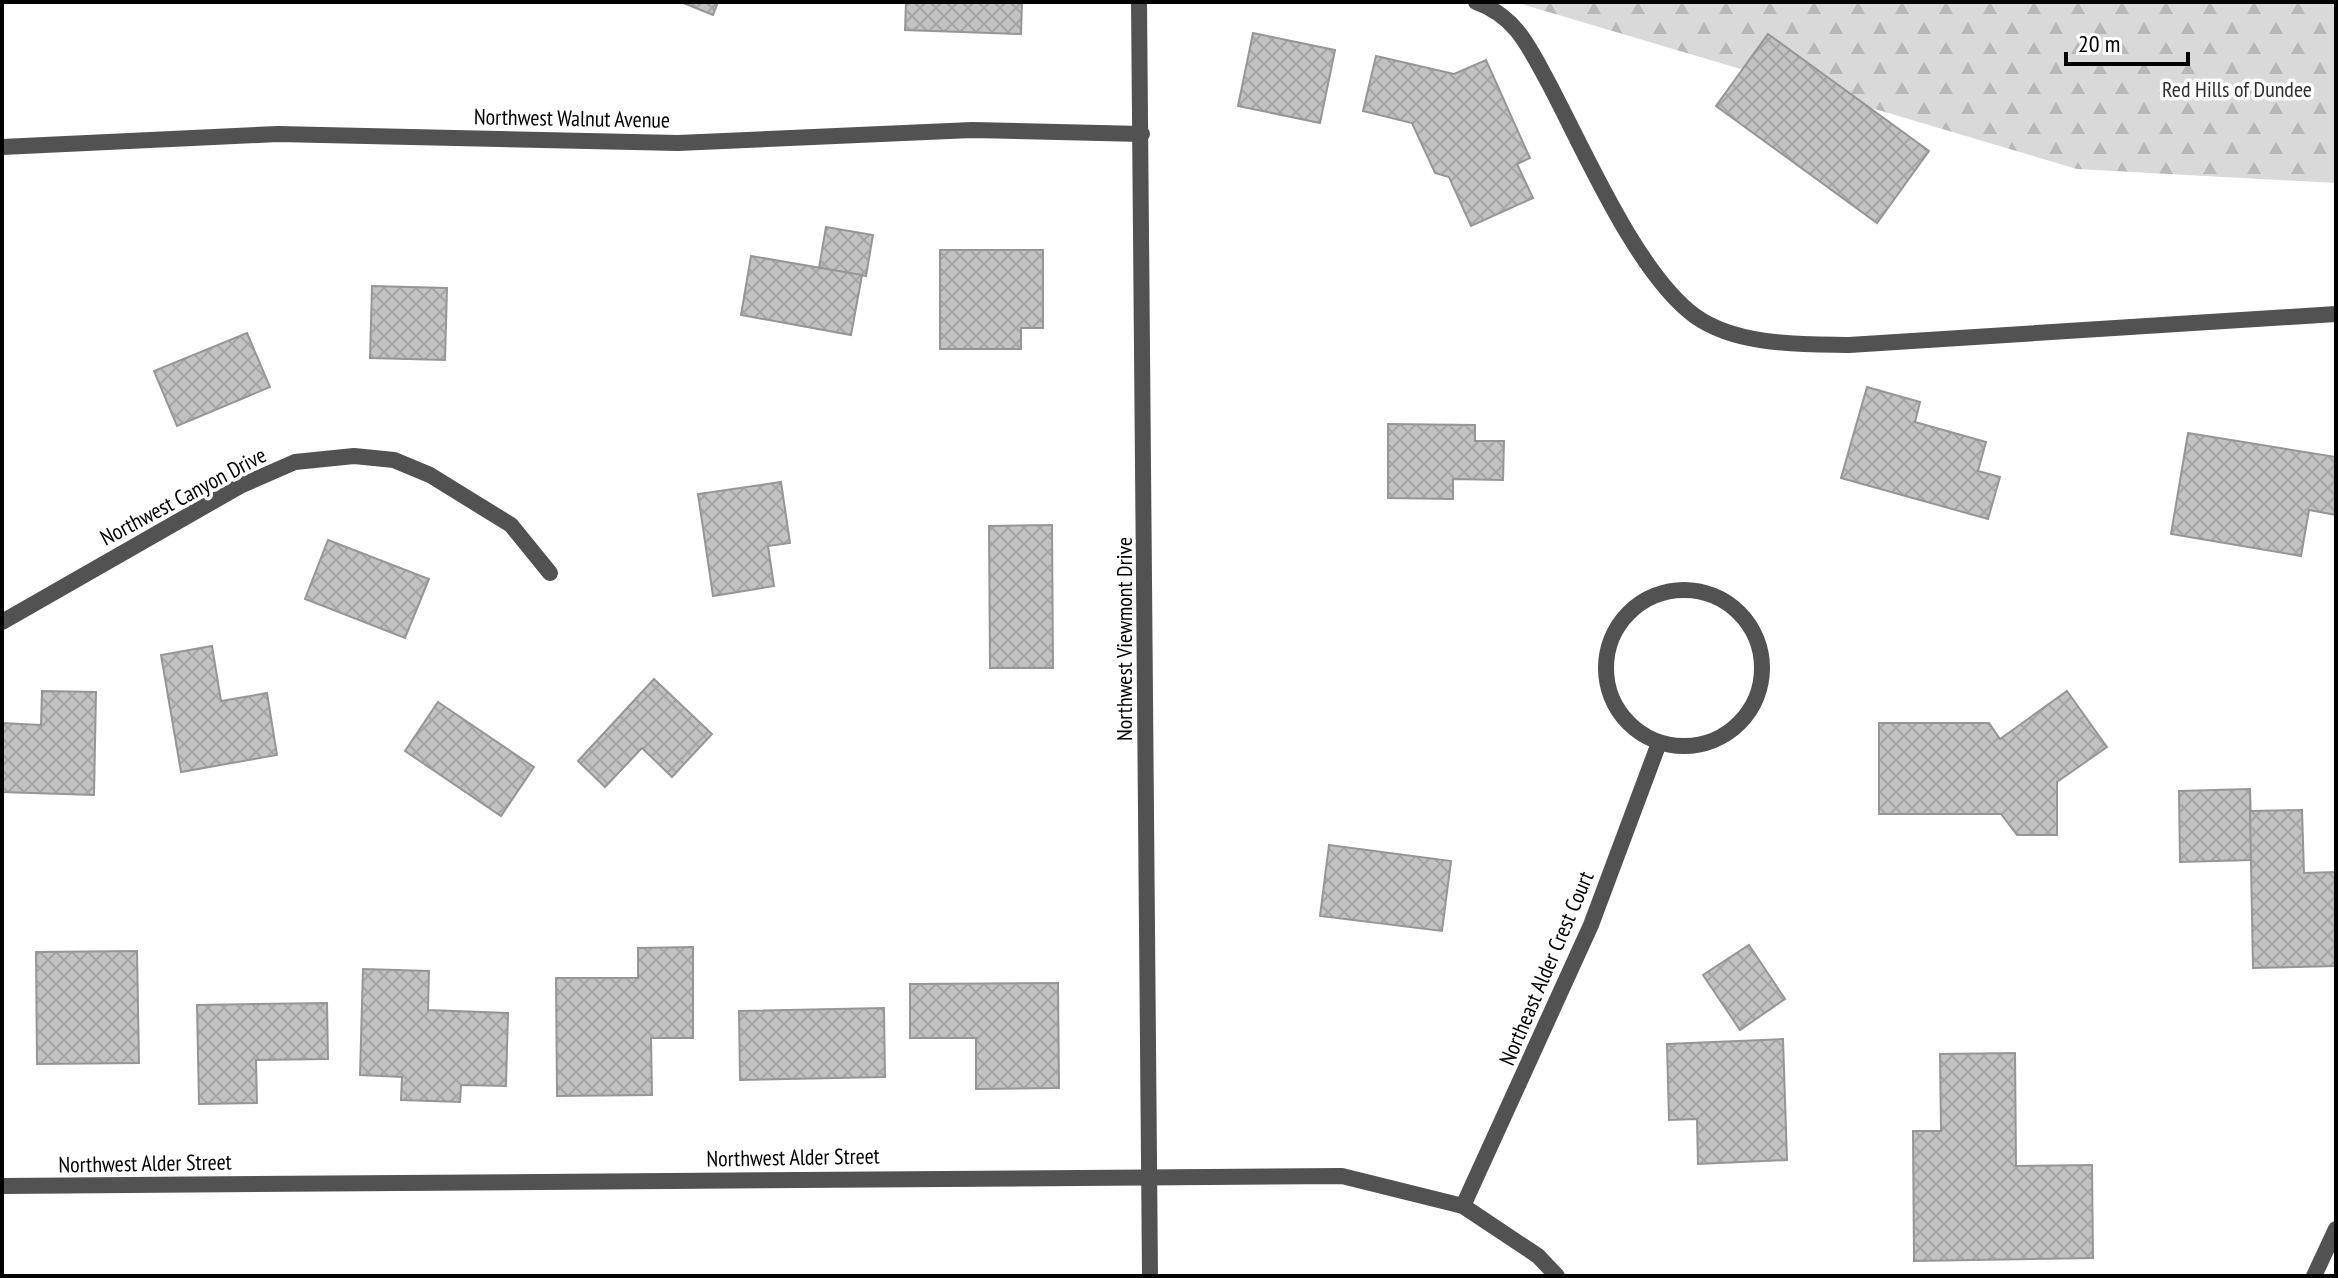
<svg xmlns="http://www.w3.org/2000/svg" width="2338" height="1278" font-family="'PT Sans Narrow',sans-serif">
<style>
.forest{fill:url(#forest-firs)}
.building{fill:url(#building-cross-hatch);stroke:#969696;stroke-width:2}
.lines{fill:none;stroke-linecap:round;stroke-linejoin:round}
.lane{stroke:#525252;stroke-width:16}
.street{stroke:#525252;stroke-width:16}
.labels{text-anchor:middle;stroke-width:7;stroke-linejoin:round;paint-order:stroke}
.park-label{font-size:22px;fill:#303030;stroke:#fff}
.street-label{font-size:22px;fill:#000;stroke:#fff}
</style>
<defs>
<pattern id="forest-firs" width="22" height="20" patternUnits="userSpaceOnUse" patternTransform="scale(2)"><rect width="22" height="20" fill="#d9d9d9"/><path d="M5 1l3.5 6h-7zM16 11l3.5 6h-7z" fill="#b8b8b8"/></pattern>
<pattern id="building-cross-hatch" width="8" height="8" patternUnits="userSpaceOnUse" patternTransform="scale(2)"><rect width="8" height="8" fill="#c2c2c2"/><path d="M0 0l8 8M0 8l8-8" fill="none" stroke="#a5a5a5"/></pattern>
</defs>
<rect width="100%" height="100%" fill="#fff"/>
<!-- forest -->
<path class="forest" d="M 1515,2 L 2336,2 L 2336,183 L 2077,169 Z"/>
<!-- building -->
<g class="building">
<path d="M 681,2 L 718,2 L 713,15 Z"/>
<path d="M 906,2 L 1022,2 L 1021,34 L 905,30 Z"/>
<path d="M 1253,33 L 1335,50 L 1320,123 L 1238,106 Z"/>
<path d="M 1768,34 L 1929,151 L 1877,223 L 1716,106 Z"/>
<path d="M 1376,56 L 1454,74 L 1486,60 L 1530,158 L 1517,164 L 1533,198 L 1471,226 L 1449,177 L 1435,173 L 1412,123 L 1363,111 Z"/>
<path d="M 826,227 L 873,235 L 866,276 L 819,268 Z"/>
<path d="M 940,250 L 1043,250 L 1043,328 L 1021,328 L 1021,349 L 940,349 Z"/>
<path d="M 751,256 L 862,275 L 851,335 L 741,315 Z"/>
<path d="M 372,286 L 447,288 L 445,360 L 370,358 Z"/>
<path d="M 247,333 L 270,387 L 177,426 L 154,371 Z"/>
<path d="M 1867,387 L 1920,402 L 1915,422 L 1986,442 L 1978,471 L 2000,477 L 1988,519 L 1841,478 Z"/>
<path d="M 1388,424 L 1475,425 L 1475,441 L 1504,441 L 1503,480 L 1453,479 L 1453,499 L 1388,498 Z"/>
<path d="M 2188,433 L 2336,457 L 2336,515 L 2309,510 L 2301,556 L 2171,534 Z"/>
<path d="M 781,482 L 790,543 L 768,546 L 774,586 L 713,596 L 698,494 Z"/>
<path d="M 1052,525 L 1053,668 L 990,668 L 989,526 Z"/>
<path d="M 328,540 L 429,579 L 405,638 L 305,599 Z"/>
<path d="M 212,646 L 221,701 L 267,693 L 277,755 L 181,772 L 161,655 Z"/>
<path d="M 654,679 L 712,734 L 672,777 L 642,748 L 605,787 L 578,761 Z"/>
<path d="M 42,691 L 96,692 L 94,795 L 2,792 L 2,723 L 41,725 Z"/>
<path d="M 2067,691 L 2107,747 L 2057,782 L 2057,835 L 2017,835 L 2001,814 L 1879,814 L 1879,723 L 1989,723 L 2000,739 Z"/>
<path d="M 438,702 L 534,767 L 501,816 L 405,751 Z"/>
<path d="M 2250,789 L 2252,860 L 2180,862 L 2179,791 Z"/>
<path d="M 2302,810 L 2304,873 L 2336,872 L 2336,966 L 2253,968 L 2250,811 Z"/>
<path d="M 1329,845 L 1451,861 L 1442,931 L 1320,916 Z"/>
<path d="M 1749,945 L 1785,999 L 1740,1030 L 1703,975 Z"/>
<path d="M 693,947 L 693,1038 L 651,1038 L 652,1095 L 557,1096 L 556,978 L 638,978 L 638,948 Z"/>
<path d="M 137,951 L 139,1063 L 37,1064 L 36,952 Z"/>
<path d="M 363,969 L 429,971 L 428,1010 L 508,1013 L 506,1086 L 461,1085 L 460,1102 L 401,1100 L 402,1077 L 360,1075 Z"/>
<path d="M 1058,983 L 1059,1088 L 976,1089 L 976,1038 L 910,1038 L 910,984 Z"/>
<path d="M 327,1003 L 328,1059 L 256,1060 L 257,1103 L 199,1104 L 197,1005 Z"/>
<path d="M 884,1008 L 885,1077 L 740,1080 L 739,1011 Z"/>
<path d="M 1783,1039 L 1787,1160 L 1698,1164 L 1697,1119 L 1669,1120 L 1667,1044 Z"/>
<path d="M 2015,1053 L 2016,1166 L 2092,1165 L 2093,1258 L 1914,1261 L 1913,1131 L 1941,1131 L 1940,1054 Z"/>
</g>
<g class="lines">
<!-- lane -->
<path class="lane" d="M 1476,2 C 1515,16 1528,45 1547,80 C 1583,147 1636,273 1695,316 C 1737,346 1800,344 1849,345 L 2336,314"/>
<!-- street -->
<g class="street">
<path d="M 1139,2 L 1150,1276"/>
<path d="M 2,147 L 278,134 L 678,143 L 972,130 L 1142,134"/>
<circle cx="1684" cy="668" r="78"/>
<path d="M 2,622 L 240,486 L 295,462 L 354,456 L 394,460 L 430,475 L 511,525 L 550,573"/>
<path d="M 2,1186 L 1342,1176 L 1463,1206 L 1538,1256 L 1557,1276"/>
<path d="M 1463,1206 L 1591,925 L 1659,743"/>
<path d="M 2314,1276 L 2336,1229"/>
</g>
</g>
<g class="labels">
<!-- park labels -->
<g class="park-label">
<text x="2237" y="97">Red Hills of Dundee</text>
</g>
<!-- street labels -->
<g class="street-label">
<text transform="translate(572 118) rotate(1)" y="8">Northwest Walnut Avenue</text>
<text transform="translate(183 496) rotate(-28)" y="8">Northwest Canyon Drive</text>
<text transform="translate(1124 639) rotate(-90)" y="8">Northwest Viewmont Drive</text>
<text transform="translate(1546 968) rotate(-67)" y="8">Northeast Alder Crest Court</text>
<text transform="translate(793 1157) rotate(-1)" y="8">Northwest Alder Street</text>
<text transform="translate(145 1163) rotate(-1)" y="8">Northwest Alder Street</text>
</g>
</g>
<!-- border -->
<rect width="2338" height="1278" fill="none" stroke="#000000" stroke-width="8"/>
<!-- scale -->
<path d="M2066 52v12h122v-12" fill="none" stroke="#000000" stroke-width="4"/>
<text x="2078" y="52" font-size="24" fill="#000000" stroke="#ffffff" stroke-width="6" paint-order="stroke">20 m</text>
</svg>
